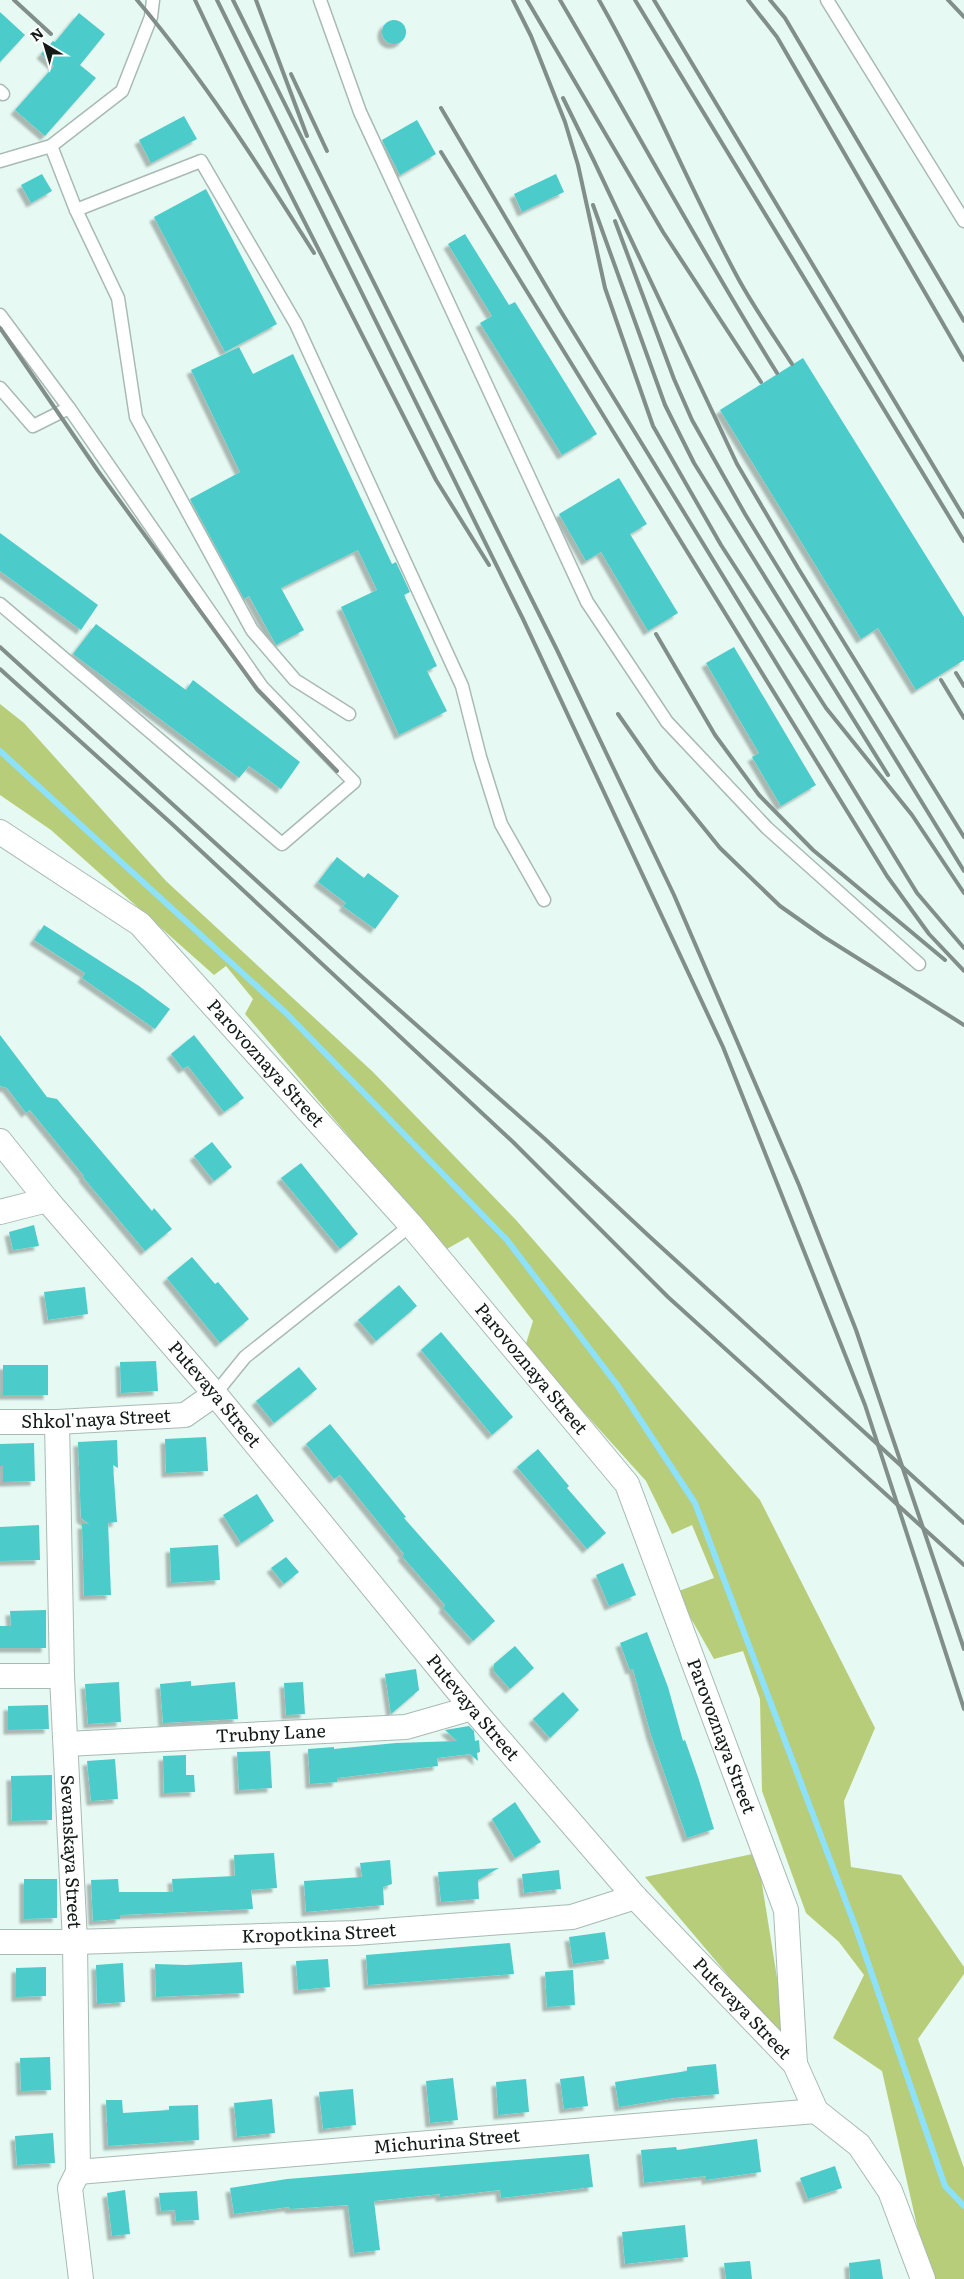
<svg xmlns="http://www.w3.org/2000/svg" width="964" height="2279" font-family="Literata,serif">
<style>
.forest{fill:#b7cd79}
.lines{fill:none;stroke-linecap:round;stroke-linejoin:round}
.stream{stroke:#8de1fa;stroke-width:6}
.building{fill:#4bcbca;filter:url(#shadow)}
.service-casing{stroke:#a8bab3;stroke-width:15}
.minor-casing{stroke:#a8bab3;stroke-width:26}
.service{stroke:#fff;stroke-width:12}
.minor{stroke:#fff;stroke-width:24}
.rail{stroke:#818e89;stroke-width:4}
.labels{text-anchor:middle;stroke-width:4;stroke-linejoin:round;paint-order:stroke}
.street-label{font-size:18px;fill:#131a17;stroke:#fff}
</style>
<defs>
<filter id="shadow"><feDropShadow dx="-4.5" dy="4.5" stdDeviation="1" flood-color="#0004"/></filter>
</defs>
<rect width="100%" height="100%" fill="#e6f9f2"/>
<!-- forest -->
<g class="forest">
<path d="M 0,704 L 24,723 L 166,881 L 373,1072 L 516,1220 L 760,1500 L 875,1728 L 844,1801 L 851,1867 L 901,1875 L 964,1967 L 964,1974 L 918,2039 L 964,2168 L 964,2279 L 929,2279 L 882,2071 L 833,2038 L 864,1975 L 839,1942 L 806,1913 L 762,1791 L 760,1699 L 743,1651 L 714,1659 L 676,1592 L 714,1578 L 692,1525 L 672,1534 L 646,1481 L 525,1347 L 533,1321 L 468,1237 L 445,1250 L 245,1014 L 253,999 L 226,966 L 214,975 L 51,830 L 0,795 Z"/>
<path d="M 757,1853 L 788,2046 L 645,1877 Z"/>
</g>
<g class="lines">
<!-- stream -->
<path class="stream" d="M 0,751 L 286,1013 L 507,1240 L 618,1386 L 695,1503 L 857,1931 L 945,2186 L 964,2206"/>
</g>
<!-- building -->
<g class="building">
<path d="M 0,12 L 25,35 L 0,62 Z"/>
<path d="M 79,13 L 105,34 L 80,65 L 96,78 L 45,136 L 15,110 L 54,66 L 41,54 L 53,41 L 55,42 Z"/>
<circle cx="394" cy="32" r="12"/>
<path d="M 184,116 L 197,139 L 151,163 L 139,140 Z"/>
<path d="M 417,120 L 436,154 L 400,175 L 382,140 Z"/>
<path d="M 42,174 L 52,191 L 31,203 L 21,185 Z"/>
<path d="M 556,174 L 564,192 L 522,212 L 514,194 Z"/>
<path d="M 206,189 L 277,324 L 225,352 L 154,217 Z"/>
<path d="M 465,234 L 509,305 L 515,302 L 597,434 L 562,455 L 480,323 L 492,316 L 448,244 Z"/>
<path d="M 239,347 L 253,374 L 293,354 L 392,564 L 396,562 L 410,592 L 404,595 L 437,666 L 427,671 L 447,711 L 399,735 L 341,607 L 377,590 L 358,550 L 281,588 L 304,630 L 276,645 L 249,596 L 244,599 L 190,499 L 240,472 L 191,370 Z"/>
<path d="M 803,358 L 964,617 L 964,660 L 916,690 L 878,628 L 861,639 L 720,410 Z"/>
<path d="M 619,478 L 647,524 L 630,534 L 678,613 L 648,631 L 601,552 L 586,561 L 559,514 Z"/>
<path d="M 0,533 L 98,605 L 81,630 L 0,571 Z"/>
<path d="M 96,624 L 186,690 L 193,680 L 300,762 L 281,789 L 249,766 L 239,778 L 73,654 Z"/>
<path d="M 734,647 L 816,785 L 781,806 L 752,757 L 759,753 L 706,663 Z"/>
<path d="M 337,857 L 364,878 L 368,873 L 399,896 L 375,929 L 343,906 L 346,903 L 318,882 Z"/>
<path d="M 44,925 L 139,986 L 170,1009 L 155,1029 L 82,978 L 85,973 L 34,940 Z"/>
<path d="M 0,1035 L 47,1097 L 57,1099 L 152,1211 L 154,1208 L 172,1229 L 145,1251 L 83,1177 L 84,1176 L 30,1110 L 26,1113 L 7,1088 L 0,1086 Z"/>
<path d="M 194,1035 L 244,1098 L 224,1112 L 188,1066 L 183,1069 L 171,1054 Z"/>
<path d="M 212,1142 L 232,1167 L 214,1181 L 194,1156 Z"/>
<path d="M 301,1163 L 358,1234 L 340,1249 L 281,1178 Z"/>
<path d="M 34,1225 L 39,1246 L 13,1250 L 9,1232 Z"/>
<path d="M 192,1257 L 215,1284 L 218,1282 L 249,1319 L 220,1343 L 167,1278 Z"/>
<path d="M 399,1285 L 417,1306 L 376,1341 L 358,1320 Z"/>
<path d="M 85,1287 L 88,1314 L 48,1320 L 44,1292 Z"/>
<path d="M 441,1332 L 513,1417 L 492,1435 L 421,1350 Z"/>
<path d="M 156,1361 L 158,1391 L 121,1393 L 120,1362 Z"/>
<rect x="3" y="1365" width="45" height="30"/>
<path d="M 299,1367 L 317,1389 L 274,1423 L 256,1401 Z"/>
<path d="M 330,1424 L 406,1517 L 404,1518 L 495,1621 L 473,1641 L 443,1608 L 445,1605 L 402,1556 L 404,1554 L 340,1475 L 334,1479 L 306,1444 Z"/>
<path d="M 206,1437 L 208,1471 L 166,1473 L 165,1439 Z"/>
<path d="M 117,1440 L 118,1468 L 113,1465 L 117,1522 L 108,1523 L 111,1595 L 84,1596 L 82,1524 L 89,1524 L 81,1518 L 78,1442 Z"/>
<path d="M 34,1443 L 35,1481 L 3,1482 L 3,1466 L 0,1466 L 0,1444 Z"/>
<path d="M 538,1449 L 569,1486 L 567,1488 L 606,1533 L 587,1549 L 517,1467 Z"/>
<path d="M 257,1494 L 274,1521 L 241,1543 L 223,1515 Z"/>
<path d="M 39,1525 L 40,1560 L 0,1561 L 0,1527 Z"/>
<path d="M 218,1545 L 220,1580 L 171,1583 L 170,1548 Z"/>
<path d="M 286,1557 L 299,1572 L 284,1584 L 271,1568 Z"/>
<path d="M 623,1563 L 636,1595 L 609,1606 L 596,1575 Z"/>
<path d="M 46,1610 L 46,1648 L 0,1648 L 0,1626 L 11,1626 L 10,1611 Z"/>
<path d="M 647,1632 L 668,1687 L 683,1741 L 685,1740 L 698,1777 L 714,1829 L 687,1838 L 651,1735 L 633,1669 L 630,1670 L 620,1643 Z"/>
<path d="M 515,1646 L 534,1668 L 510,1689 L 494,1671 L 494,1664 Z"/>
<path d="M 416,1669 L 419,1690 L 391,1714 L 385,1674 Z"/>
<path d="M 191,1681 L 191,1686 L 235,1682 L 238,1719 L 163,1723 L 160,1684 Z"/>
<path d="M 119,1682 L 121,1722 L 88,1724 L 85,1684 Z"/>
<path d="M 303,1682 L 305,1714 L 286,1715 L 284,1683 Z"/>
<path d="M 563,1692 L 579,1710 L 550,1738 L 533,1719 Z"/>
<path d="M 48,1705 L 49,1729 L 8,1730 L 8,1706 Z"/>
<path d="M 469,1726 L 474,1731 L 475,1741 L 479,1740 L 480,1752 L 477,1753 L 478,1761 L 470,1754 L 437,1758 L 438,1766 L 337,1778 L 337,1782 L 310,1784 L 308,1749 L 334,1747 L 334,1749 L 396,1743 L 457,1741 L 445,1730 Z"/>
<path d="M 270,1751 L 272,1788 L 239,1790 L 237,1752 Z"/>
<path d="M 186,1755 L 186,1775 L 194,1775 L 195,1792 L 164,1793 L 163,1756 Z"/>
<path d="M 115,1759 L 118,1799 L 91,1801 L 87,1761 Z"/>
<path d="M 52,1775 L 52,1820 L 12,1821 L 11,1776 Z"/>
<path d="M 515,1802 L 541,1842 L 515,1858 L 492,1819 Z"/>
<path d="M 274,1853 L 277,1888 L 251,1890 L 253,1909 L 120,1915 L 120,1919 L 93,1921 L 91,1880 L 118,1879 L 119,1892 L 173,1892 L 172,1879 L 235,1876 L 234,1855 Z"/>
<path d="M 390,1860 L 392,1884 L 383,1887 L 384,1905 L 306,1912 L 304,1881 L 362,1877 L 360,1863 Z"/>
<path d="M 499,1868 L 478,1880 L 479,1899 L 441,1902 L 438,1872 Z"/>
<path d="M 559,1870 L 561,1889 L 524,1893 L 522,1874 Z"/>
<path d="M 24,1879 L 57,1879 L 57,1918 L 24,1919 Z"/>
<path d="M 605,1932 L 609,1959 L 573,1964 L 569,1937 Z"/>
<path d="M 510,1943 L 514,1974 L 368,1985 L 366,1955 Z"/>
<path d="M 328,1959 L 330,1987 L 298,1990 L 296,1961 Z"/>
<path d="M 242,1962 L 244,1993 L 156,1997 L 155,1964 L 186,1965 Z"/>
<path d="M 123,1963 L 125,2002 L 97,2004 L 96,1965 Z"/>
<path d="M 46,1967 L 46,1996 L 16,1997 L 16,1968 Z"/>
<path d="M 573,1970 L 575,2005 L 547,2007 L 545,1972 Z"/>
<path d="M 50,2057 L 51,2090 L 21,2091 L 20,2058 Z"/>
<path d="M 716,2064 L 719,2094 L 674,2098 L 619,2107 L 615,2082 L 687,2071 L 687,2067 Z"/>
<path d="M 584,2076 L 588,2106 L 564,2109 L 560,2079 Z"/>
<path d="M 453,2078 L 458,2120 L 430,2123 L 426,2081 Z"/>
<path d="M 526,2079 L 529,2112 L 498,2115 L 496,2082 Z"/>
<path d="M 353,2089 L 356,2125 L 323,2129 L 319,2092 Z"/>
<path d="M 272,2099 L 275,2133 L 237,2137 L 234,2103 Z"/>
<path d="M 106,2100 L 122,2100 L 123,2113 L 169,2110 L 169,2106 L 198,2105 L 199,2140 L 108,2146 Z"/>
<path d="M 53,2133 L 55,2163 L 17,2165 L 15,2136 Z"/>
<path d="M 757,2139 L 761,2172 L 706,2180 L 706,2176 L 644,2183 L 641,2150 L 676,2147 L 677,2150 Z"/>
<path d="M 589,2154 L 593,2187 L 501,2198 L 500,2190 L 440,2197 L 440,2194 L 374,2201 L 380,2250 L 354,2253 L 348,2205 L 290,2209 L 289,2207 L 234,2214 L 230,2188 L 287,2179 Z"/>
<path d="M 835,2166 L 842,2188 L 808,2199 L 800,2178 Z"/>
<path d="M 125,2190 L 130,2234 L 112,2236 L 107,2193 Z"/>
<path d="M 197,2191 L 199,2220 L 176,2221 L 175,2210 L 161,2211 L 159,2193 Z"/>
<path d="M 685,2225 L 688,2257 L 625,2264 L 622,2232 Z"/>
<path d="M 880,2259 L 883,2279 L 850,2279 L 849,2263 Z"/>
<path d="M 750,2261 L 752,2279 L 726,2279 L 724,2263 Z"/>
</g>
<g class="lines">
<defs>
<g id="service">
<path d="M 320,0 L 360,112 L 587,602 L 667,722 L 767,828 L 919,964"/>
<path d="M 827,0 L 964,221"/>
<path d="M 0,91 L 3,94"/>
<path d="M 51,146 L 76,210 L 118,298 L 136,417 L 252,630 L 295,680 L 349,714"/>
<path d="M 0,161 L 51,146 L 122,91 L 151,17 L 153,0"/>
<path d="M 76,210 L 201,161 L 296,324 L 462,686 L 480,757 L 501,824 L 544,900"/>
<path d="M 0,315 L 69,408 L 262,687 L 354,782 L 282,844 L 0,604"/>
<path d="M 0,388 L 33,426 L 69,408"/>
<path d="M 215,1394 L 245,1357 L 411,1225"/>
</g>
<g id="minor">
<path id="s1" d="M 0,832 L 140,924 L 411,1225 L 627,1484 L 786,1910 L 795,2064"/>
<path id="s2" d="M 0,1141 L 47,1200 L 215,1394 L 472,1708 L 635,1897 L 795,2064 L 816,2111 L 859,2145 L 890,2191 L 923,2279"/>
<path d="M 0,1212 L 47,1200"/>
<path id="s3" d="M 0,1422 L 57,1422 L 185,1415 L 215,1394"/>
<path id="s4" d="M 57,1422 L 62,1676 L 75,1942 L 78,2172 L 70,2188 L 81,2279"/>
<path d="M 0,1676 L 62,1676"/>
<path id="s5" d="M 66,1744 L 406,1727 L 472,1708"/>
<path id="s6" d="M 0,1942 L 75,1942 L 355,1933 L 572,1917 L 635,1897"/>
<path id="s7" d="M 78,2172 L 816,2111"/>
</g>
</defs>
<!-- service casing -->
<use href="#service" class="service-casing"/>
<!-- minor casing -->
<use href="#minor" class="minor-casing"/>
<!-- service -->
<use href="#service" class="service"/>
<!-- minor -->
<use href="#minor" class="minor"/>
<!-- rail -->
<g class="rail">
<path d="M 14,0 L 51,34"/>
<path d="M 137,0 C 203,78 259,166 314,253"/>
<path d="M 195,0 L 243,101 L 436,480 L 489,565"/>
<path d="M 217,0 L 523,619 L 723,1047 L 865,1405 L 964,1709"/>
<path d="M 233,0 L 557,650 L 674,895 L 799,1185 L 856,1330 L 964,1649"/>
<path d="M 256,0 L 307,136"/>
<path d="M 513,0 L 531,36 L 565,122 L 578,165 L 605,288 L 653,426 L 721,545 L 826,708 L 912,815 L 964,893"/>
<path d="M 527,0 L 663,232 L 761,382"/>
<path d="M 560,0 C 633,124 701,251 777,373"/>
<path d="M 599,0 C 651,91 689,188 739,280 C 755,309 774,336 792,364"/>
<path d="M 635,0 L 964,541"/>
<path d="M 654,0 L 964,517"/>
<path d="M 748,0 L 777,37 L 964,360"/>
<path d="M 770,0 L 785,18 L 964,321"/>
<path d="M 948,0 L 964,17"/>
<path d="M 291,74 L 327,151"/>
<path d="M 563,98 L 594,161 L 737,464 L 798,568 L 964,837"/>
<path d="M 441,108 L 560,310 L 917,893 L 964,948"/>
<path d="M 441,152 L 887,876 L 929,934 L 964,971"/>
<path d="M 593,205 L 665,405 L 694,463 L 888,775"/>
<path d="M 615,221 L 674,379 L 692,420 L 745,514 L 964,871"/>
<path d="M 0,328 L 98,471 L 257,689 L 337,771"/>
<path d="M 656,634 L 715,735 L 759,795 L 813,850 L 945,960"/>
<path d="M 0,647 L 360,975 L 545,1139 L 650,1237 L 964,1523"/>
<path d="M 0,669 L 172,824 L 513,1142 L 668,1297 L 964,1565"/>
<path d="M 956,673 L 964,686"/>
<path d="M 941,680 L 964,718"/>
<path d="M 618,714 L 657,770 L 720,848 L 780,906 L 824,937 L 964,1025"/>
</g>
</g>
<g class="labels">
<!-- street labels -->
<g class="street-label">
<text dy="6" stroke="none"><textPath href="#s1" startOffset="355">Parovoznaya Street</textPath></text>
<text dy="6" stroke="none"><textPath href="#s1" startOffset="760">Parovoznaya Street</textPath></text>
<text dy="6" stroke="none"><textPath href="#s2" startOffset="332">Putevaya Street</textPath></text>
<text dy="6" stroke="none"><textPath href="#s3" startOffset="96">Shkol'naya Street</textPath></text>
<text dy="6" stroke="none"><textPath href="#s2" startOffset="738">Putevaya Street</textPath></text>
<text dy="6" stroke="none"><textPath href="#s5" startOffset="205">Trubny Lane</textPath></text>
<text dy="6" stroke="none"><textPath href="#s1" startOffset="1179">Parovoznaya Street</textPath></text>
<text dy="6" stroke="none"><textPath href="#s4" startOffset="430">Sevanskaya Street</textPath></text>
<text dy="6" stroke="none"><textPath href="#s6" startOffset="319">Kropotkina Street</textPath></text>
<text dy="6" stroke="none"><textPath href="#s2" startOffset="1142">Putevaya Street</textPath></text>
<text dy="6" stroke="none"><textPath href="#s7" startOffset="370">Michurina Street</textPath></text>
</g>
</g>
<!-- north arrow -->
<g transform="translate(45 45) rotate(322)" stroke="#ffffff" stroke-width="4" paint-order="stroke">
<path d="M0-4L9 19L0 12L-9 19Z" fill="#131a17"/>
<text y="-8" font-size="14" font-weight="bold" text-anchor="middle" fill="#131a17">N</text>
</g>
</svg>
